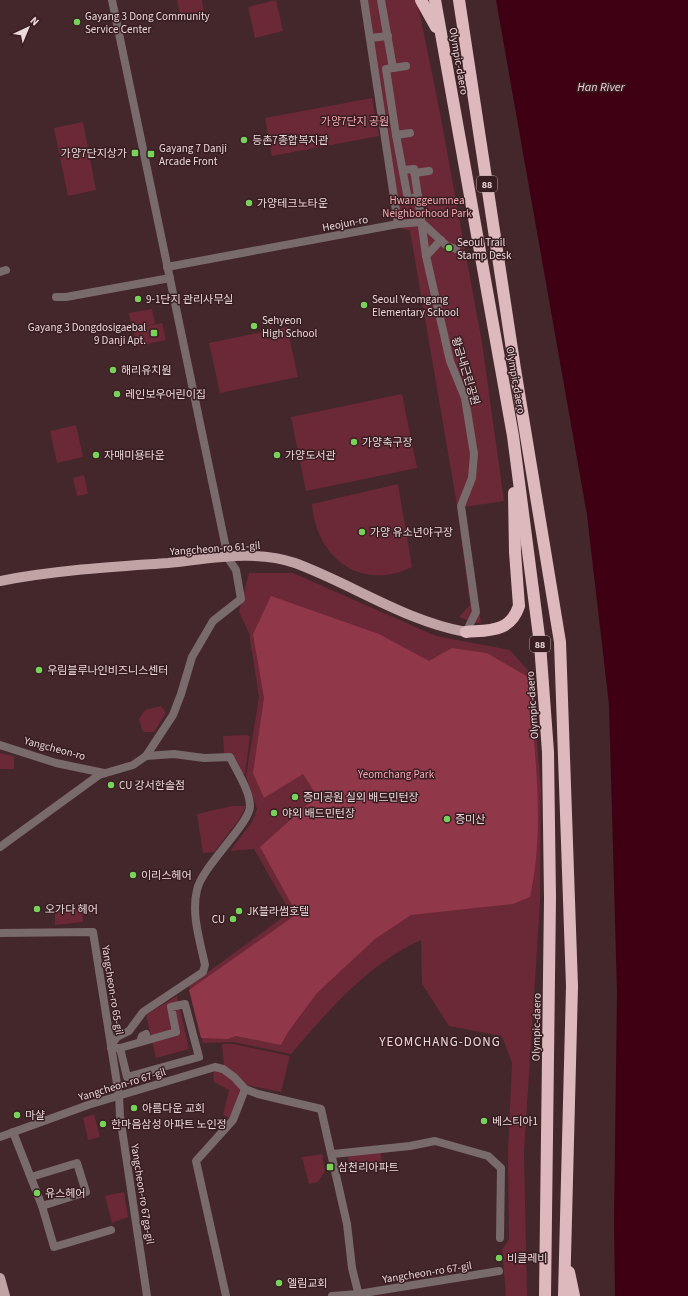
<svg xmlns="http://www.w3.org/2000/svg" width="688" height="1296" font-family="'Source Sans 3','Noto Sans KR',sans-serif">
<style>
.green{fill:#6b2836}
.forest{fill:#90374a}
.water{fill:#3e0012}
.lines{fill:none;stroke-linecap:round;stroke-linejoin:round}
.minor{stroke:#796a6c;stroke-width:8}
.major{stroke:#c1a3a6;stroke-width:10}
.highway{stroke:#ddb9be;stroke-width:12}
.poi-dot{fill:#76d25a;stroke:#381d21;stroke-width:1.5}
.labels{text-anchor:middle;stroke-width:3;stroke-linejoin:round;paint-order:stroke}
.shield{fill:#381d21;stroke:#b5a0a2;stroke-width:1}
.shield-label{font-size:10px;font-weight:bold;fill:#ebd8da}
.poi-label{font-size:11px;fill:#ebd8da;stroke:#381d21;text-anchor:start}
.street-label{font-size:11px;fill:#ebd8da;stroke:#381d21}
.park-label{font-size:11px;fill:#f5a9b4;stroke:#381d21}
.water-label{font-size:12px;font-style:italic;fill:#eed3d6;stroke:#381d21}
.quarter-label{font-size:13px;letter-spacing:1px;fill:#ebd8da;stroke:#381d21}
</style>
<rect width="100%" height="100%" fill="#43272b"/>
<!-- green -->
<g class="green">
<path d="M 177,0 L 202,0 L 204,14 L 181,18 Z"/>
<path d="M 276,0 L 283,31 L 255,38 L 248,7 Z"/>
<path d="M 366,0 L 417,0 L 440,113 L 482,343 L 504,501 L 464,507 L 481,623 L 475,623 L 459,617 L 470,605 L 457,505 L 410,231 L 401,228 Z"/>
<path d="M 372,98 L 379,136 L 272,156 L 265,118 Z"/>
<path d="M 83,122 L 96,190 L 68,196 L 54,128 Z"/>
<path d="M 152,309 L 155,324 L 132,328 L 129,313 Z"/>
<path d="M 162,323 L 166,340 L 137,346 L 133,329 Z"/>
<path d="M 287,327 L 298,377 L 220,393 L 209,343 Z"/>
<path d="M 402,394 L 417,468 L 306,491 L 291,417 Z"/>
<path d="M 76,425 L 83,457 L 57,463 L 50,431 Z"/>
<path d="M 84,475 L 88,494 L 77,496 L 73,478 Z"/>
<path d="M 398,484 L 412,567 C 361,592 316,558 312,504 Z"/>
<path d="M 249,573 L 293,573 L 436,636 L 510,650 L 531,674 L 541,788 L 540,903 L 524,1152 L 527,1296 L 506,1296 L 502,1250 L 509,1239 L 508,1151 L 512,1063 L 502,1036 L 449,1026 L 422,984 L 421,940 C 368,964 328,1011 291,1054 L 234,1042 L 203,1043 L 189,986 L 290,912 L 254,849 L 230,851 L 252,822 L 257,809 L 246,776 L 259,697 L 249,633 L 239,612 Z"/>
<path d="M 161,706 L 166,713 L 154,732 L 143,732 L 139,719 L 145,710 Z"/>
<path d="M 246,735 L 250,736 L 245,774 L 242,775 L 233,753 L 224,753 L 223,736 Z"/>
<path d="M 0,753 L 14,756 L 14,769 L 0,769 Z"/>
<path d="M 232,806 L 246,806 L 238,821 L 214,852 L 203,853 L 197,814 Z"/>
<path d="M 82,908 L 83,922 L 55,925 L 55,912 Z"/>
<path d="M 177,996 L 189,1049 L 156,1058 L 146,1015 Z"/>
<path d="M 222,1044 L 233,1044 L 290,1056 L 281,1092 L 247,1085 L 224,1066 Z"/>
<path d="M 213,1069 C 226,1072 233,1079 240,1089 L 233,1120 L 223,1115 L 229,1090 L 214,1082 Z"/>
<path d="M 94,1114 L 100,1137 L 88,1140 L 83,1118 Z"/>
<path d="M 380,1150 L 382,1162 L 349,1165 L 348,1153 Z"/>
<path d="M 322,1154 L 325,1171 L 318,1182 L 309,1184 L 302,1157 Z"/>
<path d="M 124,1192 L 128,1217 L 112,1223 L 105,1196 Z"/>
</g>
<!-- forest -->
<path class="forest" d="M 271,596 L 379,634 L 429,661 L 452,648 L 487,653 L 528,677 C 534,749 546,825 530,897 L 513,904 L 411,915 L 375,939 L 317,993 L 288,1032 L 281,1045 L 236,1036 L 228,1039 L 201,1038 L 189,990 L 297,914 L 260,847 L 317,796 L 303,774 L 264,798 L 253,773 L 264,698 L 253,634 Z"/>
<!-- water -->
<path class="water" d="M 496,0 L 688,0 L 688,1296 L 615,1296 L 614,1221 L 617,992 L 609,705 L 587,515 Z"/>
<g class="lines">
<!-- minor -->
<g class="minor">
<path d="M 112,0 L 228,558 L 236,570 L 241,599 L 213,621 L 192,657 L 181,694 L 173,715 L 146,756"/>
<path d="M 381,0 L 393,68 L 386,69 L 396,135 L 408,199 L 418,197 L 426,256 L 450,361 L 465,398 L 474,454 L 472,478 L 461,506 L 476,612 L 466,632"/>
<path d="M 370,38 L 388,36"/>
<path d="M 393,68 L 406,66"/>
<path d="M 396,135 L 410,133"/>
<path d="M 403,170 L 414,169 L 418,197"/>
<path d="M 414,173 L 429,171"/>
<path d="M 398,224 L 421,222 L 447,246 L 456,249"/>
<path d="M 426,256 L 441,240"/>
<path d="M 167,267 L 398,224 L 364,0"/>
<path d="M 0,272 L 6,270"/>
<path d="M 56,297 L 66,297 L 170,278"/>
<path d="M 0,745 L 56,763 L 104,773"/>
<path d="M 0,847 L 99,775 L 133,765 L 146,756 L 174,754 L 204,758 L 230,757 C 237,772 249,789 250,805 C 252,822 202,866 197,890 C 191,914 200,941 205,965 L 203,972 L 143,1012 L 129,1031 L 117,1037 L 111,1045"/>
<path d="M 0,933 L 93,932 L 119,1096 L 120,1116 L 147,1296"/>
<path d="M 140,1042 L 142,1036 L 146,1034"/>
<path d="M 111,1048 L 120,1048 L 176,1032 L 171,1007 L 185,1004 L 199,1057 L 127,1077 L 120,1048"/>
<path d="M 13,1132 L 42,1206 L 54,1247 L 111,1230"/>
<path d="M 0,1137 L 88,1105 L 215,1067 L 223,1069 L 234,1077 L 245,1089 L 258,1094 L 321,1109 L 347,1224 L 352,1268 L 359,1296"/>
<path d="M 333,1154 L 410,1146 L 435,1141 L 488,1156 L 501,1168 L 500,1238"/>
<path d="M 31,1177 L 77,1163 L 86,1192 L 42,1206"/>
<path d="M 226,1296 L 196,1161 L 233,1120 L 245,1089"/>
<path d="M 332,1296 L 358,1294 L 499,1271"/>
</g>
<!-- major -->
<g class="major">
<path d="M 0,581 C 56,570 112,567 168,563 C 209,559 255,549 295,563 C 352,584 405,621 466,632"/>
<path d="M 0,1278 L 5,1296"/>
</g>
<!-- highway -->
<g class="highway">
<path d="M 421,0 L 436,27"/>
<path d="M 435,0 L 513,436 L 540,644 L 548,752 L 550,898 L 545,1296"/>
<path d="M 459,0 L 515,369 L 560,642 L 572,986 L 564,1296"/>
<path d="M 466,632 C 488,630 510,633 519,606 L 515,552 L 514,493"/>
<path d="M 569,1272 L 574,1296"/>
</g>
</g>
<!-- markers -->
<g class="poi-dot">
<circle cx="77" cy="22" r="4"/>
<circle cx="244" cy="140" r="4"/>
<rect x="131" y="149" width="8" height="8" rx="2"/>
<rect x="147" y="150" width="8" height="8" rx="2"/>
<circle cx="249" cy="203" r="4"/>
<circle cx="449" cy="248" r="4"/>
<circle cx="138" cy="299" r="4"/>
<circle cx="364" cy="305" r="4"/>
<circle cx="254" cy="326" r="4"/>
<rect x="150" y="329" width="8" height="8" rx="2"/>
<circle cx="113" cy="370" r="4"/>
<circle cx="117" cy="394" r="4"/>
<circle cx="354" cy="442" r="4"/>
<circle cx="96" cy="455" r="4"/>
<circle cx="277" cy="455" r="4"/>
<circle cx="362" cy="532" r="4"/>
<circle cx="39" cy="670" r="4"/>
<circle cx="111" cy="785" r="4"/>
<circle cx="295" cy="797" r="4"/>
<circle cx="274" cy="813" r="4"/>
<circle cx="447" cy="819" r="4"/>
<circle cx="133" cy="875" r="4"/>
<circle cx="37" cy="909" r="4"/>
<circle cx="239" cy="911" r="4"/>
<circle cx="233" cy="919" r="4"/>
<circle cx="134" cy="1108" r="4"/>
<circle cx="17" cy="1115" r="4"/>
<circle cx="484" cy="1121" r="4"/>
<circle cx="103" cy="1124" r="4"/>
<rect x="326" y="1163" width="8" height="8" rx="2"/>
<circle cx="37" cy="1193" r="4"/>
<circle cx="499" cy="1258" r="4"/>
<circle cx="279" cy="1283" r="4"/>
</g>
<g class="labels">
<!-- shield labels -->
<g class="shield">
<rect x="477" y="176" width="20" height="16" rx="3"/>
<rect x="530" y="636" width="20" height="16" rx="3"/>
</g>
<g class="shield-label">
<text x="487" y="188">88</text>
<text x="540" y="648">88</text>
</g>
<!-- poi labels -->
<g class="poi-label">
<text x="85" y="20">Gayang 3 Dong Community<tspan x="85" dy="13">Service Center</tspan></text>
<text x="252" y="144">등촌7종합복지관</text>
<text x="159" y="152">Gayang 7 Danji<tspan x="159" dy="13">Arcade Front</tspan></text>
<text x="127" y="157" text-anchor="end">가양7단지상가</text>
<text x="257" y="207">가양테크노타운</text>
<text x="457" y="246">Seoul Trail<tspan x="457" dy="13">Stamp Desk</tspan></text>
<text x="146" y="303">9-1단지 관리사무실</text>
<text x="372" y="303">Seoul Yeomgang<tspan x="372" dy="13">Elementary School</tspan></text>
<text x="262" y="324">Sehyeon<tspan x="262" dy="13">High School</tspan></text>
<text x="146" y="331" text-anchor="end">Gayang 3 Dongdosigaebal<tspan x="146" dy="13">9 Danji Apt.</tspan></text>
<text x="121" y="374">해리유치원</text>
<text x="125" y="398">레인보우어린이집</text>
<text x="362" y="446">가양축구장</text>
<text x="104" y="459">자매미용타운</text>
<text x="285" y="459">가양도서관</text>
<text x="370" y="536">가양 유소년야구장</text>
<text x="47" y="674">우림블루나인비즈니스센터</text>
<text x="119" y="789">CU 강서한솔점</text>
<text x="303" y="801">증미공원 실외 배드민턴장</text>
<text x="282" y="817">야외 배드민턴장</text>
<text x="455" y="823">증미산</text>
<text x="141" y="879">이리스헤어</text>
<text x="45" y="913">오가다 헤어</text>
<text x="247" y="915">JK블라썸호텔</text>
<text x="225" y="923" text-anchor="end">CU</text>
<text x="142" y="1112">아름다운 교회</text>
<text x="25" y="1119">마샬</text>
<text x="492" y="1125">베스티아1</text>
<text x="111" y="1128">한마음삼성 아파트 노인정</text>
<text x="338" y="1171">삼천리아파트</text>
<text x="45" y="1197">유스헤어</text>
<text x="507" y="1262">비클레비</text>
<text x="287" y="1287">엘림교회</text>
</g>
<!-- street labels -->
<g class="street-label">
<text transform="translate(459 61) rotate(80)" y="4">Olympic-daero</text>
<text transform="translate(345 223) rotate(-11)" y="4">Heojun-ro</text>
<text transform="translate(466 371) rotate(73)" y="4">황금내근린공원</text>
<text transform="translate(516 380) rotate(80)" y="4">Olympic-daero</text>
<text transform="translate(215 548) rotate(-4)" y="4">Yangcheon-ro 61-gil</text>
<text transform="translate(532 705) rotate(-94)" y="4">Olympic-daero</text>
<text transform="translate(55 748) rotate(15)" y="4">Yangcheon-ro</text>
<text transform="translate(113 990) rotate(81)" y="4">Yangcheon-ro 65-gil</text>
<text transform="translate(536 1027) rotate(-89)" y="4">Olympic-daero</text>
<text transform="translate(122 1084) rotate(-17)" y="4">Yangcheon-ro 67-gil</text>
<text transform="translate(143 1194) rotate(81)" y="4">Yangcheon-ro 67ga-gil</text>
<text transform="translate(427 1272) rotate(-9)" y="4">Yangcheon-ro 67-gil</text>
</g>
<!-- park labels -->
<g class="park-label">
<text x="355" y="125">가양7단지 공원</text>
<text x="427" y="204">Hwanggeumnea<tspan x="427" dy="13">Neighborhood Park</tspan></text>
<text x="396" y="778">Yeomchang Park</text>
</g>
<!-- water labels -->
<g class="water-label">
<text x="601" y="91">Han River</text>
</g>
<!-- quarter labels -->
<g class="quarter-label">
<text x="440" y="1046">YEOMCHANG-DONG</text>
</g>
</g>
<!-- north arrow -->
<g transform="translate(28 28) rotate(44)" stroke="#381d21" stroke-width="3" paint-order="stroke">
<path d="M0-3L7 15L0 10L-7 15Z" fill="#ebd8da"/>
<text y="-6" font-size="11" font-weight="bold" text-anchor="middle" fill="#ebd8da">N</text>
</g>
</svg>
